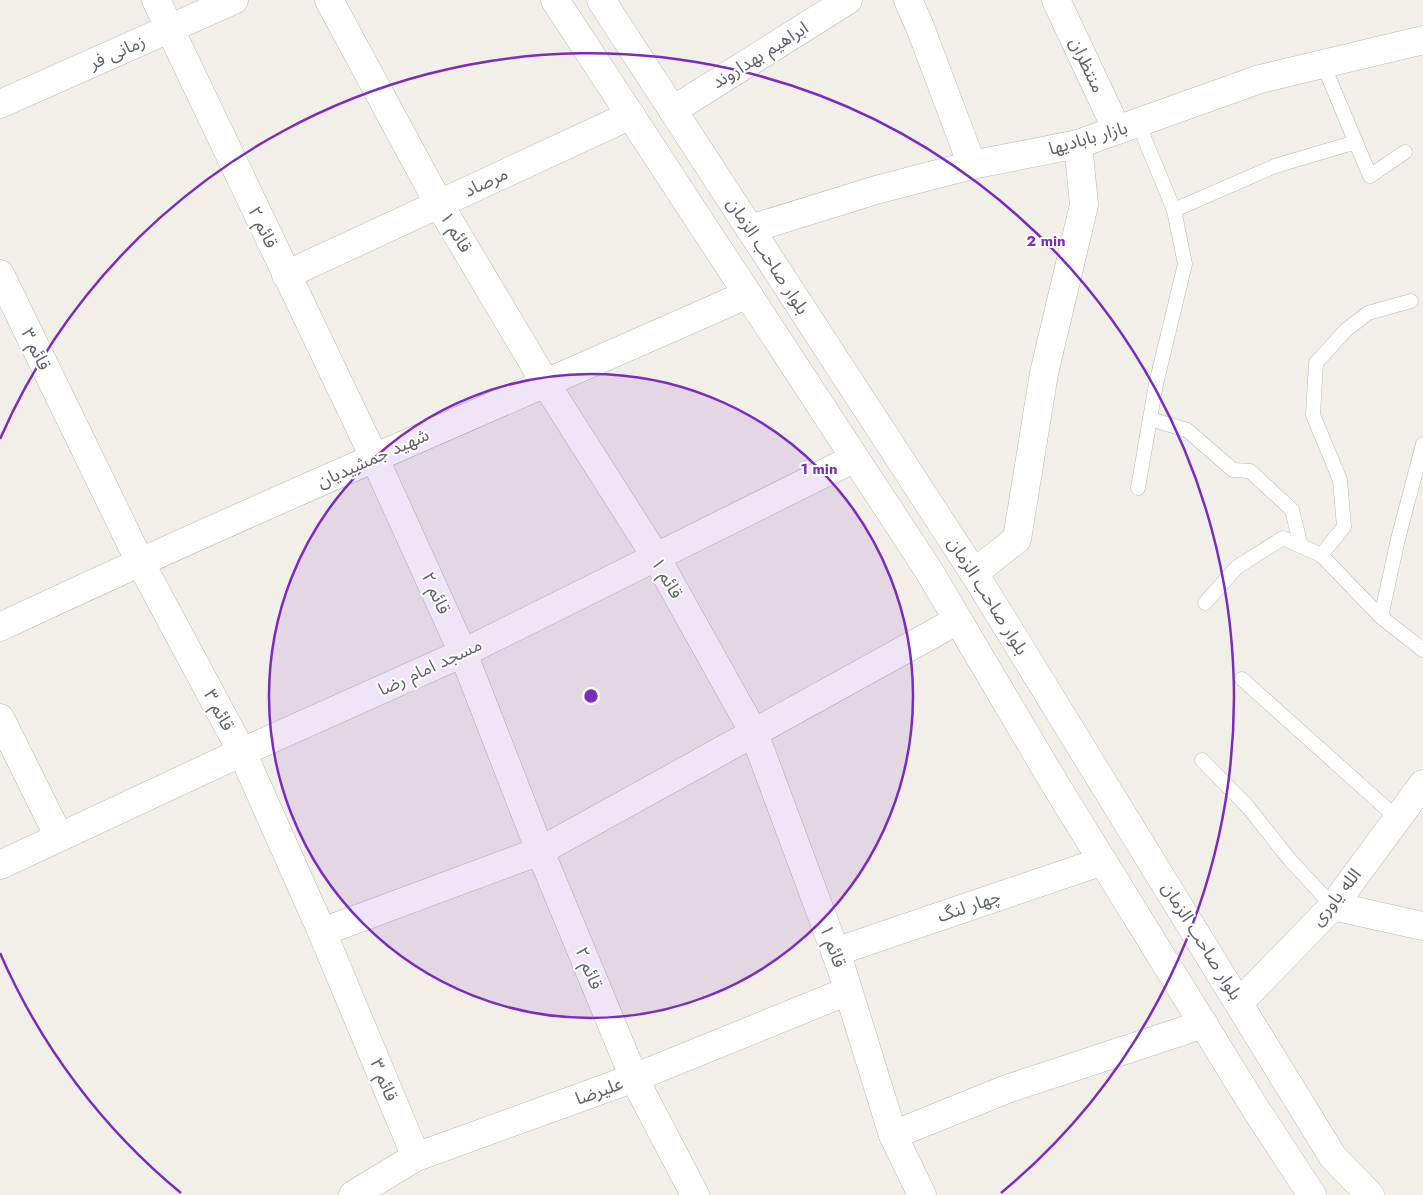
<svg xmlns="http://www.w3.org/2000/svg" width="1423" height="1195" font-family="Jost,'Noto Sans Arabic',sans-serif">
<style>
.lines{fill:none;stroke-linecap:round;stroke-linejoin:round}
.service-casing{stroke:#b5b8bc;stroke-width:15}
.minor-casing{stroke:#b5b8bc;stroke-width:29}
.secondary-casing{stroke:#b6babf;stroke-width:29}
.service{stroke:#fff;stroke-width:14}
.minor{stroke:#fff;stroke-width:28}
.secondary{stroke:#fff;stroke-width:28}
.ring{fill:none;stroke:#7b2cbf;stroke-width:2.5}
.labels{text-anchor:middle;stroke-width:4;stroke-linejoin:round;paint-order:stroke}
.street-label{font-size:18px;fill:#5f6368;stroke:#fff}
.centre{fill:#7b2cbf;stroke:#fff;stroke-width:2.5}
.ring-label{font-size:15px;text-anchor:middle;font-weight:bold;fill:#7b2cbf;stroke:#fff;stroke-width:4;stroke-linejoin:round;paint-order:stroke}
</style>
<rect width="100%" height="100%" fill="#f1efe8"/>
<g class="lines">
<defs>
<g id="service">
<path d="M 1323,64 L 1370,176 L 1405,152"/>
<path d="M 1138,123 L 1174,210 L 1275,166 L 1356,142"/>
<path d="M 1150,419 L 1187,430 L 1233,470 L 1250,471 L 1292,510 L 1301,546"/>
<path d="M 1138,488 L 1156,384 L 1185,264 L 1174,210"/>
<path d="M 1321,555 L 1344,527 L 1340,480 L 1313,415 L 1316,363 L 1346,330 L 1368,313 L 1411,301"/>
<path d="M 1205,603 L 1237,567 L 1283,538 L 1321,555 L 1381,617 L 1423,650"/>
<path d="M 1381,617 L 1398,539 L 1423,444"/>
<path d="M 1242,679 L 1397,818"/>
<path d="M 1202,760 L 1248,807 L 1290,860 L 1333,906"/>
</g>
<g id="minor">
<path d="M 156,0 L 374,457 L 463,653 L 540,851 L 634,1078 L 695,1195"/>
<path d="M 329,0 L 439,204 L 546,384 L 656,557 L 754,733 L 841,967 L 893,1135 L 922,1195"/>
<path d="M 908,0 L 920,27 L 972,165"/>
<path d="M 1056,0 L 1117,130"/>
<path d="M 0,104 L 234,0"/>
<path d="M 673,110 L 848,0"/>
<path d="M 750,229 L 876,190 L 972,165 L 1078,144 L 1260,79 L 1423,40"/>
<path d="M 0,274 L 140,562 L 242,752 L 322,932 L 416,1157"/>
<path d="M 286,275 L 631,115"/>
<path d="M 974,573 L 1017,539 L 1044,373 L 1084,205 L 1078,144"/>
<path d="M 0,627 C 247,511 498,405 748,294"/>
<path d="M 0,718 L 59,837"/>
<path d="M 0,865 L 242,752 L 463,653 L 855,458"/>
<path d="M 1333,906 L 1423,926"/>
<path d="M 322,932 L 540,851 L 958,620"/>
<path d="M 835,952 L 1103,861"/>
<path d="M 1240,1002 L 1333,906 L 1423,784"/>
<path d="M 893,1135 L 1007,1089 L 1204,1024"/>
<path d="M 353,1195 L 416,1157 L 634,1078 L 848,991"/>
</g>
<g id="secondary">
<path d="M 555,0 L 929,571 L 1055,784 L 1255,1108 L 1312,1195"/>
<path d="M 601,0 L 974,573 L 1333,1157 L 1370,1195"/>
</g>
</defs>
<!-- service casing -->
<use href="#service" class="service-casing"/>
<!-- minor casing -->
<use href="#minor" class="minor-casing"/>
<!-- secondary casing -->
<use href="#secondary" class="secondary-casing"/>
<!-- service -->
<use href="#service" class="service"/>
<!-- minor -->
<use href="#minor" class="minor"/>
<!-- secondary -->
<use href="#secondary" class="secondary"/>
</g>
<!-- distance rings -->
<circle cx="591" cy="696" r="322" fill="#7b2cbf" fill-opacity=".12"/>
<g class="ring">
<circle cx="591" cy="696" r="322"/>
<path d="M181 1193A644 644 0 0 1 0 953M0 439A644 644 0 1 1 1001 1193"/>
</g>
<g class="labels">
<!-- street labels -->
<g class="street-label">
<text transform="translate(117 52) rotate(-24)" y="6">زمانی فر</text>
<text transform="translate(760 55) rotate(-32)" y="6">ابراهیم بهداروند</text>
<text transform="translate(1087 65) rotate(65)" y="6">منتظران</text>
<text transform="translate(1088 138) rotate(-16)" y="6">بازار بابادیها</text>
<text transform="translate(486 182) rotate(-25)" y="6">مرصاد</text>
<text transform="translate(263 227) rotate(64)" y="6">قائم ۲</text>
<text transform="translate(456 232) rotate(59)" y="6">قائم ۱</text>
<text transform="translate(768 256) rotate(57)" y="6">بلوار صاحب الزمان</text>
<text transform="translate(36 349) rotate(64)" y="6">قائم ۳</text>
<text transform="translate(373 458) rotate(-24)" y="6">شهید جمشیدیان</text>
<text transform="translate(667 578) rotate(60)" y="6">قائم ۱</text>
<text transform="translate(436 593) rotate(65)" y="6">قائم ۲</text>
<text transform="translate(988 596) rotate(58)" y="6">بلوار صاحب الزمان</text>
<text transform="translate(430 667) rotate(-25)" y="6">مسجد امام رضا</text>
<text transform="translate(219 710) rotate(62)" y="6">قائم ۳</text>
<text transform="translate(1336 897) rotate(-51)" y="6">الله یاوری</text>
<text transform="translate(969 906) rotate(-19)" y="6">چهار لنگ</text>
<text transform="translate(1202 941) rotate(58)" y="6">بلوار صاحب الزمان</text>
<text transform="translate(833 946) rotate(70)" y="6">قائم ۱</text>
<text transform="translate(589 968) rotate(68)" y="6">قائم ۲</text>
<text transform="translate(384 1080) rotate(67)" y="6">قائم ۳</text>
<text transform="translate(599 1091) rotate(-20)" y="6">علیرضا</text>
</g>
</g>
<circle cx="591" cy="696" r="8" class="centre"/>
<g class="ring-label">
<text x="1046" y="246">2 min</text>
<text x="819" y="474">1 min</text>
</g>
</svg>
